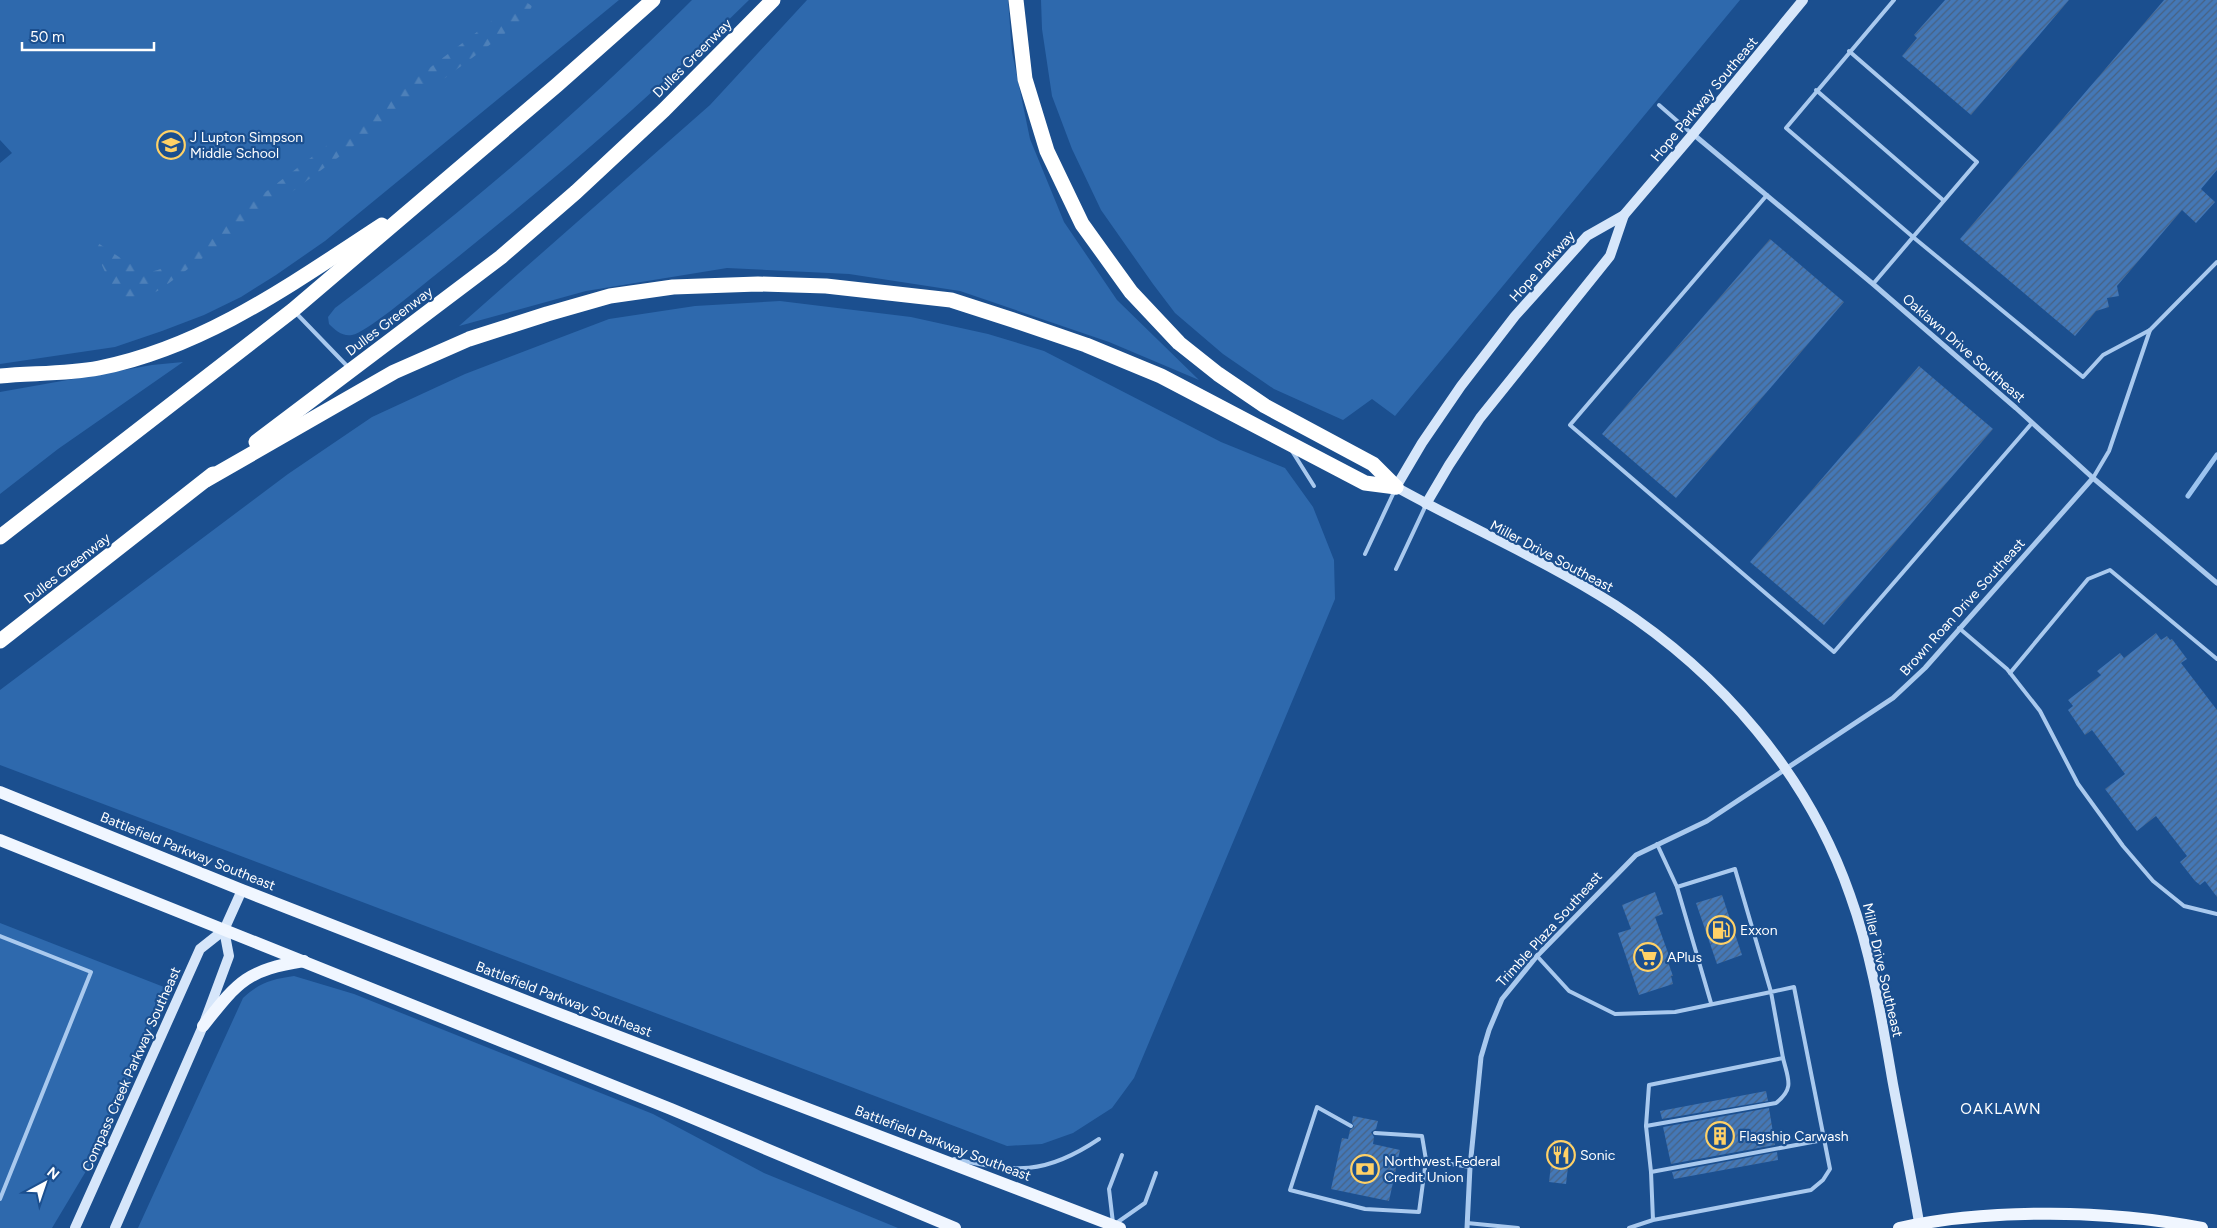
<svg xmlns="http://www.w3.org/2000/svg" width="2217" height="1228" font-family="Figtree,sans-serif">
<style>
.green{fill:#2e69ad}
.forest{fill:url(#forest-firs)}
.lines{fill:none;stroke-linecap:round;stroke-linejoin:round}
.stream{stroke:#9cc4f0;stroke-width:5}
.building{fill:url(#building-hatch)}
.lane{stroke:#a9c9ee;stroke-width:4}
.street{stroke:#a9c9ee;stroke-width:5}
.secondary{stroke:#d6e6fa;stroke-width:10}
.primary{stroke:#f0f6ff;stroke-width:12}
.highway{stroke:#fff;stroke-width:15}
.labels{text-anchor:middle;stroke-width:4.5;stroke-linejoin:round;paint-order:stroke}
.street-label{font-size:14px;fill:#fff;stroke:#1b4f8f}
.poi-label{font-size:14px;fill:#fff;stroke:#1b4f8f;text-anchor:start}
.neighbourhood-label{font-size:15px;letter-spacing:1px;fill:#fff;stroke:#1b4f8f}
</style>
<defs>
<pattern id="forest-firs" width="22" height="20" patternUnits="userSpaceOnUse" patternTransform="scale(1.25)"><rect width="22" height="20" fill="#2e69ad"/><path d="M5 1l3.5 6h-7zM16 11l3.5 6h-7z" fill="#4d80b9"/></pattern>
<pattern id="building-hatch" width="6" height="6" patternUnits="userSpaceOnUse" patternTransform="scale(1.25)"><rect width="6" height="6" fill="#4478b7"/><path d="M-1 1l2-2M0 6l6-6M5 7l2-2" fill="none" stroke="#486282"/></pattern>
</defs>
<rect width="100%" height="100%" fill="#1b4f8f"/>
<!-- green -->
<g class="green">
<path d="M 0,0 L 619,0 L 325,241 L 276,275 L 241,297 L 204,315 L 162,331 L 115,347 L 0,364 L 0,163 L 12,153 L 0,140 Z"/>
<path d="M 692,0 L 749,0 C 648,100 540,192 429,280 C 415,291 366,333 352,335 C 343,337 335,330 329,324 L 328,317 L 335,308 C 461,214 581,111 692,0 Z"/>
<path d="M 807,0 L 1008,0 L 1012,52 L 1030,139 L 1064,222 L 1117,300 L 1199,380 L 1109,342 L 960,291 L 849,274 L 727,268 L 586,291 L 459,326 L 710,105 Z"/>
<path d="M 1041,0 L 1740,0 L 1395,416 L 1372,399 L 1343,420 L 1274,389 L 1223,354 L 1175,313 L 1153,284 L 1101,210 L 1072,149 L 1052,96 L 1042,29 Z"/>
<path d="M 780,301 L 911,317 L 988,334 L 1044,351 L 1221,442 L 1285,468 L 1313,507 L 1334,560 L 1335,599 L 1134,1078 L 1112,1108 L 1073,1133 L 1042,1144 L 1007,1146 L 0,765 L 0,690 L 288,474 L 372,417 L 465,374 L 609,319 L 695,306 Z"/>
<path d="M 183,362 L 58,449 L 0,494 L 0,392 L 152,365 Z"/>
<path d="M 0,923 L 169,989 L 98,1151 L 52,1228 L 0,1228 Z"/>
<path d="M 294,976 L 354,994 L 653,1114 L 764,1173 L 898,1228 L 138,1228 L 243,998 C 259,983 272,979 294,976 Z"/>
</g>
<!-- forest -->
<path class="forest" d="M 526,2 L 532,6 L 528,14 L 511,29 L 161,289 C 154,293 145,298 136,299 C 112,302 99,258 93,240 C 109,249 136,272 154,271 C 159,270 164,267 169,265 L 510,7 Z"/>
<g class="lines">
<!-- stream -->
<path class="stream" d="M 2188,496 L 2217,455"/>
</g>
<!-- building -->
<g class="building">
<path d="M 1945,0 L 2069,0 L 1971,115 L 1902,56 L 1917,38 L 1914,35 Z"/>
<path d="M 2164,0 L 2217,0 L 2217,170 L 2201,189 L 2215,202 L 2196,223 L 2182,210 L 2117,286 L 2119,296 L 2107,298 L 2109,307 L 2096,311 L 2075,336 L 1960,239 Z"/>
<path d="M 1770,239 L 1844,302 L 1676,498 L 1602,434 Z"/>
<path d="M 1919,366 L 1993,429 L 1824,625 L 1750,562 Z"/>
<path d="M 2156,633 L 2161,640 L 2167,636 L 2170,640 L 2172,639 L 2187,659 L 2181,663 L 2217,710 L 2217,897 L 2205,881 L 2200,885 L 2195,881 L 2180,862 L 2187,856 L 2156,816 L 2137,831 L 2105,789 L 2125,774 L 2092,730 L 2085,735 L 2068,710 L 2073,706 L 2068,700 L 2101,675 L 2097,671 L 2120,653 L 2124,658 Z"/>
<path d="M 1655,892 L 1663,914 L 1655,917 L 1671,961 L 1668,962 L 1673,976 L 1671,976 L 1673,984 L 1639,995 L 1618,933 L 1631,929 L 1622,905 Z"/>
<path d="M 1722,895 L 1742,955 L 1717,964 L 1696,903 Z"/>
<path d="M 1766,1091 L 1768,1101 L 1662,1119 L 1660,1111 Z"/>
<path d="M 1769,1108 L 1775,1145 L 1671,1164 L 1663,1127 Z"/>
<path d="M 1353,1116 L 1378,1121 L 1376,1129 L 1371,1132 L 1374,1137 L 1373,1144 L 1400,1150 L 1389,1201 L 1331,1189 L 1342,1138 L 1348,1139 L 1350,1130 L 1354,1127 L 1352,1122 Z"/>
<path d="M 1554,1140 L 1571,1142 L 1566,1184 L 1549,1182 Z"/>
<path d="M 1777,1152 L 1778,1160 L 1674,1179 L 1672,1172 Z"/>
</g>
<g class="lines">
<!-- lane -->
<g class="lane">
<path d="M 1894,0 L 1786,128 L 1913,237 L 2083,377 L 2103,355 L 2150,330"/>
<path d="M 1849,51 L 1977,162 L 1873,284"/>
<path d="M 1816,90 L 1943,200"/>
<path d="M 1659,105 L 1691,133"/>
<path d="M 1767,195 L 1570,425 L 1834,652 L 2032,423"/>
<path d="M 295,312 L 349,368"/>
<path d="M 1292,451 L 1314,486"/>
<path d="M 2093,478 L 2109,451 L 2150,330 L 2217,262"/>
<path d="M 1365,554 L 1394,492"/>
<path d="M 1396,569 L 1426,505"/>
<path d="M 1959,628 L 2007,669 L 2040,711 L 2078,784 L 2123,846 L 2153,881 L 2184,906 L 2217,914"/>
<path d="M 2010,673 L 2088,579 L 2110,570 L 2217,659"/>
<path d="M 1677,887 L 1711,1003"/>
<path d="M 0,936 L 91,972 L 0,1199"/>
<path d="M 1537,956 L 1569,991 L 1615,1014 L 1675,1012 L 1771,992 L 1735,869 L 1677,887 L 1657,844"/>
<path d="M 1351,1126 L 1317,1107 L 1290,1190 L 1365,1209 L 1419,1212 L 1426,1160 L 1470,1167"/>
<path d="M 1646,1126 L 1776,1103 C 1795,1088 1788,1079 1783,1058"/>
<path d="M 1375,1133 L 1422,1136 L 1426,1160"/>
<path d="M 954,1159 C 1016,1172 1044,1176 1099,1139"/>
<path d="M 1651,1172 L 1823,1140"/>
<path d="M 1113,1223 L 1109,1189 L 1122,1155"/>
<path d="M 1467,1223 L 1518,1228"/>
<path d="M 1115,1224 L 1145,1203 L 1156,1173"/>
<path d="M 1629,1228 L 1653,1220 L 1651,1172 L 1646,1126 L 1649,1085 L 1783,1058 L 1771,992 L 1794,987 L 1830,1169 L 1823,1180 L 1811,1190 L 1653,1220"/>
</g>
<!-- street -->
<g class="street">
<path d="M 1693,134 L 1873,284 L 2016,408 L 2093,478 L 2217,583"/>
<path d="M 1467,1228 L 1470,1167 L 1481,1057 L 1489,1030 L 1502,999 L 1537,956 L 1636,855 L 1707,821 L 1893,698 L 1925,668 L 2093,478"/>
</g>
<!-- secondary -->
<g class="secondary">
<path d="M 1803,0 L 1693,134 L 1624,215 L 1587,236 L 1515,316 L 1461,386 L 1422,443 L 1396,487 C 1468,527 1545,560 1615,605 C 1721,674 1808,774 1850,895 C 1872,956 1882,1021 1893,1084 C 1902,1132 1912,1180 1920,1228"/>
<path d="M 1426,504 L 1449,465 L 1480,418 L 1610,256 L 1624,215"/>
<path d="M 75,1228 L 200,949 L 224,930 L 242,890"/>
<path d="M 115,1228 L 203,1026 L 229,956 L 224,930"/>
</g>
<!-- primary -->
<g class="primary">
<path d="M 0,792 L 242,890 L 549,1010 L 1120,1228"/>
<path d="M 0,840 L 671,1109 L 955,1228"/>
<path d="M 203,1026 C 238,982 246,970 304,961"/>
<path d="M 1899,1228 C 1991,1208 2109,1210 2202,1228"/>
</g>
<!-- highway -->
<g class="highway">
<path d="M 1016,0 L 1025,79 L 1047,151 L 1082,224 L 1131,292 L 1179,343 L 1218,374 L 1265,406 L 1373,464 L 1396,487"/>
<path d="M 0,376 C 32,373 67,374 99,368 C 205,347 293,283 382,225"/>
<path d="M 256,442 L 501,257 L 576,192 L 664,110 L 773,0"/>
<path d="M 206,480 L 394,372 L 469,339 L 547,314 L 610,296 L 673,287 L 758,284 L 826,286 L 951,300 L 1013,320 L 1086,345 L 1161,376 L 1365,483 L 1396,487"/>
<path d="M 0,537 L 293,310 L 557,85 L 653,0"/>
<path d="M 0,641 L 213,474"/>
</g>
</g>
<!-- icons -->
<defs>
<symbol id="school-ring" viewBox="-11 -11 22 22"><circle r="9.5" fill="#1b4f8f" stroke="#ffd166" stroke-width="1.5"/><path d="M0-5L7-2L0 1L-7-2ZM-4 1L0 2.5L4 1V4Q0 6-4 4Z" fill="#ffd166"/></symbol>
<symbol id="fuel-ring" viewBox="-11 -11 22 22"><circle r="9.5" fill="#1b4f8f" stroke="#ffd166" stroke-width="1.5"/><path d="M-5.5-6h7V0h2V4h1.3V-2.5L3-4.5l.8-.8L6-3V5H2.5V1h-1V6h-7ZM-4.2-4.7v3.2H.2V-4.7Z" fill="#ffd166"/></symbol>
<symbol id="supermarket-ring" viewBox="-11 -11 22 22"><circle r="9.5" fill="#1b4f8f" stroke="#ffd166" stroke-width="1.5"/><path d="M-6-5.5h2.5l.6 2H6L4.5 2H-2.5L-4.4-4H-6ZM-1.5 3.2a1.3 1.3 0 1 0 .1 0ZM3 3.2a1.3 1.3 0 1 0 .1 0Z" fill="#ffd166"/></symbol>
<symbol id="building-ring" viewBox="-11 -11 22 22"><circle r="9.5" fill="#1b4f8f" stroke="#ffd166" stroke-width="1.5"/><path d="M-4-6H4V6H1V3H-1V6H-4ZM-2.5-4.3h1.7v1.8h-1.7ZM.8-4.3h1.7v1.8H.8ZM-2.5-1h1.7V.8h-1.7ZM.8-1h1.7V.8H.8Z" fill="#ffd166"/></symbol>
<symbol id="restaurant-ring" viewBox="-11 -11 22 22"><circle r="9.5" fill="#1b4f8f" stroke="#ffd166" stroke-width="1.5"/><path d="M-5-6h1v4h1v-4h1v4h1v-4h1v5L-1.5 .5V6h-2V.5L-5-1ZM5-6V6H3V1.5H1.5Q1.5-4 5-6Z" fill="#ffd166"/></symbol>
<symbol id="bank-ring" viewBox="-11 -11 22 22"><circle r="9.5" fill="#1b4f8f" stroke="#ffd166" stroke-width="1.5"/><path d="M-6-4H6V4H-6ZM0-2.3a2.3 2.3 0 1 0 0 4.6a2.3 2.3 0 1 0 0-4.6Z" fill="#ffd166"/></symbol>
</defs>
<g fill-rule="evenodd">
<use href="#school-ring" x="155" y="129" width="32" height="32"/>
<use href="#fuel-ring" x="1705" y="914" width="32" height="32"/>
<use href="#supermarket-ring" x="1632" y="941" width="32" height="32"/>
<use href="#building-ring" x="1704" y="1120" width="32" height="32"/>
<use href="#restaurant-ring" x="1545" y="1139" width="32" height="32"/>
<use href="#bank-ring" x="1349" y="1153" width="32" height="32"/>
</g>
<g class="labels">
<!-- street labels -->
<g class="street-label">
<text transform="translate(692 58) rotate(-45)" y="5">Dulles Greenway</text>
<text transform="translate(1704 99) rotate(-50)" y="5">Hope Parkway Southeast</text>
<text transform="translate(1542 266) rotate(-48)" y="5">Hope Parkway</text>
<text transform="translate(389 321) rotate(-37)" y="5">Dulles Greenway</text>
<text transform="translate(1964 348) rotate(41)" y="5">Oaklawn Drive Southeast</text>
<text transform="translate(1552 556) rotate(28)" y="5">Miller Drive Southeast</text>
<text transform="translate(67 568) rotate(-38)" y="5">Dulles Greenway</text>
<text transform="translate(1962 607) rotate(-48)" y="5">Brown Roan Drive Southeast</text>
<text transform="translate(188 851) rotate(22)" y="5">Battlefield Parkway Southeast</text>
<text transform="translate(1549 929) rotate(-48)" y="5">Trimble Plaza Southeast</text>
<text transform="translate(1883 970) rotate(77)" y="5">Miller Drive Southeast</text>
<text transform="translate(564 999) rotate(21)" y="5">Battlefield Parkway Southeast</text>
<text transform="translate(131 1069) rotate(-66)" y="5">Compass Creek Parkway Southeast</text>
<text transform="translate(943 1143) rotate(21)" y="5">Battlefield Parkway Southeast</text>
</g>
<!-- poi labels -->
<g class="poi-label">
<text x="190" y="142">J Lupton Simpson<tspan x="190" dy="16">Middle School</tspan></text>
<text x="1740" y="935">Exxon</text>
<text x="1667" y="962">APlus</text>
<text x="1739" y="1141">Flagship Carwash</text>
<text x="1580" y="1160">Sonic</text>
<text x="1384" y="1166">Northwest Federal<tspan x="1384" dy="16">Credit Union</tspan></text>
</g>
<!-- neighbourhood labels -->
<g class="neighbourhood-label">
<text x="2001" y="1114">OAKLAWN</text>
</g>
</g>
<!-- north arrow -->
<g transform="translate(45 1183) rotate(40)" stroke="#1b4f8f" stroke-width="4" paint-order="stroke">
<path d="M0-4L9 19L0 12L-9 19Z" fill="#ffffff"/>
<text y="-8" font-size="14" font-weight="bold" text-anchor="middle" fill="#ffffff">N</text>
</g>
<!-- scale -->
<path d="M22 42v8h132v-8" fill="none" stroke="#ffffff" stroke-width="2.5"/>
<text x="30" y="42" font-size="15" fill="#ffffff" stroke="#1b4f8f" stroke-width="4" paint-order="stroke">50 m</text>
</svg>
